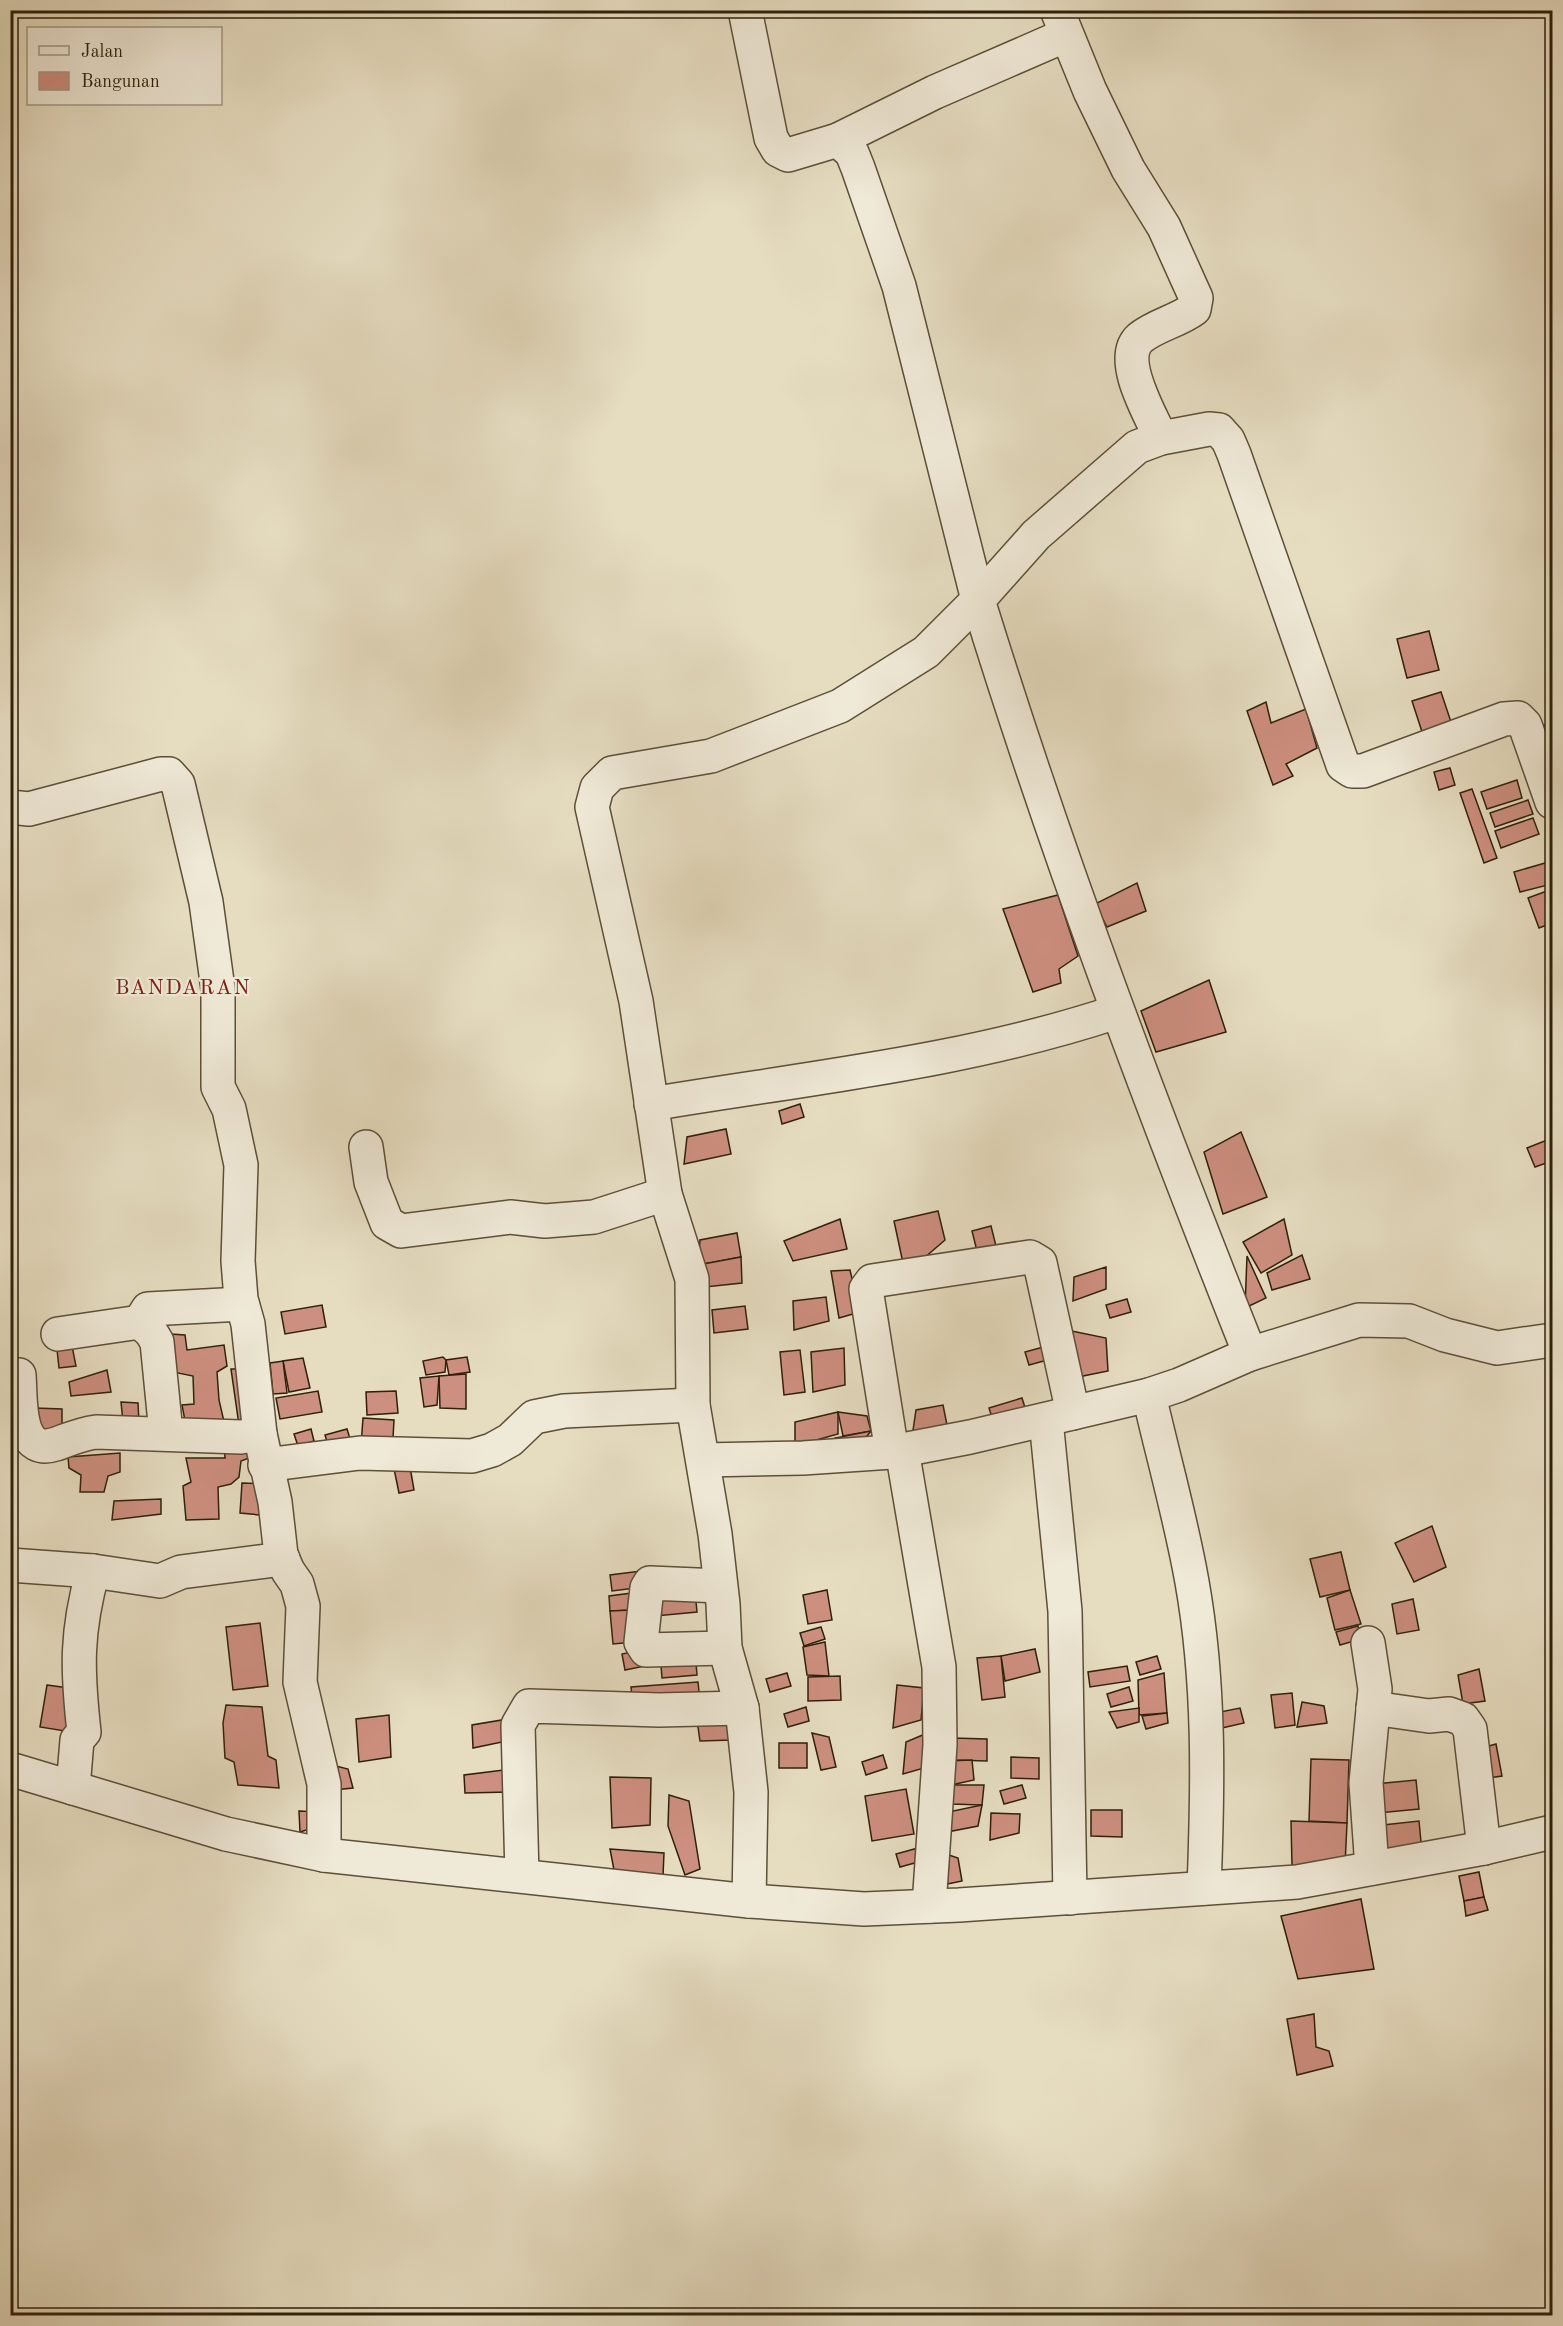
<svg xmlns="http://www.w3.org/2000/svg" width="1563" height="2326" font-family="'Old Standard TT',serif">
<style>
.building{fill:#cd8f7f;stroke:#2e200b;stroke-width:1.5}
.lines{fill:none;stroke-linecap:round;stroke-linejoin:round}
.minor-casing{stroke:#5c4f38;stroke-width:36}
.minor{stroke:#efe9d7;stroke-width:33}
.labels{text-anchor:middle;stroke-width:4.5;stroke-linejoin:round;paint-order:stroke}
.quarter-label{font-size:21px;letter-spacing:1.5px;fill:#7a1f14;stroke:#efe9d7}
</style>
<rect width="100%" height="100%" fill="#e6ddc1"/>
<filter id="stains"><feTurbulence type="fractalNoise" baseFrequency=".00333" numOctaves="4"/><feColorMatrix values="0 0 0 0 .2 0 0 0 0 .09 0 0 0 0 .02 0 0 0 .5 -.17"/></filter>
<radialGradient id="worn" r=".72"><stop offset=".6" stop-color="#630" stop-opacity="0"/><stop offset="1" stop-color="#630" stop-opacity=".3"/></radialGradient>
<!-- building -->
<g class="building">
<path d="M 1429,631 L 1439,670 L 1407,678 L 1397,639 Z"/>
<path d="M 1441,692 L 1454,731 L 1425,741 L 1412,701 Z"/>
<path d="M 1266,702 L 1271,723 L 1306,709 L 1317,748 L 1286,764 L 1293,776 L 1273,785 L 1247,711 Z"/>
<path d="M 1551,723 L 1552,737 L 1535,743 L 1530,730 Z"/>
<path d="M 1450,768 L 1455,785 L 1439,790 L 1434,772 Z"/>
<path d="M 1517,780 L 1522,798 L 1487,809 L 1481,792 Z"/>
<path d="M 1472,789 L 1497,858 L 1484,863 L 1460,793 Z"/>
<path d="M 1528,800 L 1533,814 L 1495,827 L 1490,813 Z"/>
<path d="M 1533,818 L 1539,834 L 1501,848 L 1495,831 Z"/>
<path d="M 1552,861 L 1552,884 L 1520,892 L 1514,872 Z"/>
<path d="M 1137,883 L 1146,911 L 1107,927 L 1095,904 Z"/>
<path d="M 1552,889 L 1552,923 L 1539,928 L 1528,898 Z"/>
<path d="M 1058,895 L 1078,956 L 1059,969 L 1061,983 L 1033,992 L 1003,909 Z"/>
<path d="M 1209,980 L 1226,1032 L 1156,1052 L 1141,1011 Z"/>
<path d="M 800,1104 L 804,1117 L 782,1124 L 779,1111 Z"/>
<path d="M 726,1129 L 731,1154 L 684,1164 L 687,1137 Z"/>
<path d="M 1241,1132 L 1267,1197 L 1223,1214 L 1204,1152 Z"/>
<path d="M 1552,1138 L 1552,1161 L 1535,1167 L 1527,1148 Z"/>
<path d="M 938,1211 L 945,1240 L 924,1258 L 903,1263 L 894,1221 Z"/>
<path d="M 840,1219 L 847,1249 L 793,1261 L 784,1241 Z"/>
<path d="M 1284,1219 L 1292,1255 L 1261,1273 L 1243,1242 Z"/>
<path d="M 991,1226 L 997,1250 L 978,1255 L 972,1231 Z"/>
<path d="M 737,1233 L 741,1257 L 698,1265 L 700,1240 Z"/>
<path d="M 1302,1255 L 1310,1279 L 1272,1290 L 1267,1273 Z"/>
<path d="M 1247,1256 L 1266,1298 L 1245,1308 Z"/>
<path d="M 741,1257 L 742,1283 L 705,1287 L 698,1265 Z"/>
<path d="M 1106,1267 L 1106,1289 L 1073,1301 L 1074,1277 Z"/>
<path d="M 850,1270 L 860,1312 L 839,1318 L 831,1271 Z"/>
<path d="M 826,1297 L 829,1321 L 794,1330 L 793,1301 Z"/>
<path d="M 1127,1299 L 1131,1312 L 1110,1318 L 1106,1305 Z"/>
<path d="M 322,1305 L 326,1327 L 285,1334 L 281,1312 Z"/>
<path d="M 745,1306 L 748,1329 L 714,1333 L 712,1310 Z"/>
<path d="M 1062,1329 L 1106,1338 L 1108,1371 L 1073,1378 Z"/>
<path d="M 170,1334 L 185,1335 L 187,1350 L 224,1345 L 227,1366 L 217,1372 L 219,1400 L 225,1426 L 186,1426 L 182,1405 L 194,1404 L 193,1376 L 173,1372 Z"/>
<path d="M 56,1340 L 71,1341 L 76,1366 L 59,1368 Z"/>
<path d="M 1047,1346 L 1051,1359 L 1029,1365 L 1025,1352 Z"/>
<path d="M 844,1348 L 845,1385 L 813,1392 L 811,1352 Z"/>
<path d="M 800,1350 L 805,1392 L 784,1395 L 780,1352 Z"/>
<path d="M 443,1357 L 446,1360 L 445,1372 L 426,1375 L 423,1361 Z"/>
<path d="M 467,1357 L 470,1372 L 449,1375 L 446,1360 Z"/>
<path d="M 303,1358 L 310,1388 L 289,1392 L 283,1361 Z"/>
<path d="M 283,1361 L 287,1393 L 273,1394 L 270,1363 Z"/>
<path d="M 231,1369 L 246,1369 L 253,1426 L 239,1425 Z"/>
<path d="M 107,1370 L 111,1392 L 71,1396 L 69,1382 Z"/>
<path d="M 466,1374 L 466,1409 L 440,1408 L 439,1376 Z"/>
<path d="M 439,1376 L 437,1405 L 424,1407 L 420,1378 Z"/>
<path d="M 318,1391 L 322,1412 L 280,1419 L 276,1398 Z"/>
<path d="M 396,1391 L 398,1413 L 367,1415 L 366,1392 Z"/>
<path d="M 1022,1398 L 1027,1414 L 993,1421 L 989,1408 Z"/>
<path d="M 121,1402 L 138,1403 L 139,1423 L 123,1422 Z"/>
<path d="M 943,1405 L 948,1430 L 912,1437 L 916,1410 Z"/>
<path d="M 35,1408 L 62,1409 L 62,1436 L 35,1436 Z"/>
<path d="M 838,1412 L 838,1434 L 795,1446 L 795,1422 Z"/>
<path d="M 838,1412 L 867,1416 L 871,1431 L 843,1436 Z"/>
<path d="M 363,1418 L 394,1420 L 393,1438 L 361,1446 Z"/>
<path d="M 311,1429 L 314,1441 L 298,1446 L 294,1434 Z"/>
<path d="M 347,1429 L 351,1442 L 329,1448 L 325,1435 Z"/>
<path d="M 871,1431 L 860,1445 L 839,1451 L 835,1438 Z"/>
<path d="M 224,1442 L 249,1442 L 249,1458 L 241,1461 L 239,1477 L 231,1484 L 218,1487 L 219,1519 L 186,1520 L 183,1486 L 191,1482 L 186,1458 L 225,1458 Z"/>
<path d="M 120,1453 L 120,1472 L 108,1476 L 104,1492 L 80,1492 L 81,1475 L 69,1468 L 68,1457 Z"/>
<path d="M 393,1464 L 410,1467 L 414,1490 L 399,1493 Z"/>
<path d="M 242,1483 L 265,1484 L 270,1516 L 240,1513 Z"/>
<path d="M 161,1499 L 161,1514 L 112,1520 L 114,1501 Z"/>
<path d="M 1432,1526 L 1446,1567 L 1414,1582 L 1395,1543 Z"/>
<path d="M 1341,1552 L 1350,1590 L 1320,1597 L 1310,1559 Z"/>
<path d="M 641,1571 L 643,1587 L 612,1591 L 610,1575 Z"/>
<path d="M 827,1590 L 832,1620 L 808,1624 L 803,1595 Z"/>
<path d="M 1350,1590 L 1361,1624 L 1335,1630 L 1327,1598 Z"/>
<path d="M 695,1591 L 697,1612 L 655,1616 L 653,1595 Z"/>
<path d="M 640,1592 L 632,1610 L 610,1611 L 609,1596 Z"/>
<path d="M 1413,1599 L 1419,1630 L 1397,1634 L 1392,1604 Z"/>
<path d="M 632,1610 L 634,1642 L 613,1644 L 610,1611 Z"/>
<path d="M 260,1623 L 268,1686 L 233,1690 L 226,1627 Z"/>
<path d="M 1358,1626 L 1361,1639 L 1340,1645 L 1336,1632 Z"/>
<path d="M 821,1627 L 825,1639 L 804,1646 L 800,1633 Z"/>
<path d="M 825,1642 L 829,1676 L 807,1675 L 803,1647 Z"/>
<path d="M 1035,1649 L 1040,1672 L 1005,1681 L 1001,1656 Z"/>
<path d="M 642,1650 L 645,1666 L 625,1670 L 622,1654 Z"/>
<path d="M 695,1650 L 697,1675 L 662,1678 L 660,1653 Z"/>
<path d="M 1001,1656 L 1005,1697 L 982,1700 L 977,1658 Z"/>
<path d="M 1157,1656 L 1161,1669 L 1140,1675 L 1136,1662 Z"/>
<path d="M 1127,1666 L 1130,1681 L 1090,1687 L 1088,1672 Z"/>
<path d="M 1479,1669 L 1485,1701 L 1463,1704 L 1458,1675 Z"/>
<path d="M 787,1673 L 791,1686 L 770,1692 L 766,1679 Z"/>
<path d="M 1164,1673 L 1167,1713 L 1139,1715 L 1138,1680 Z"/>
<path d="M 840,1676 L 841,1700 L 808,1701 L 808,1677 Z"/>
<path d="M 698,1682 L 700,1701 L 633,1705 L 631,1687 Z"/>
<path d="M 47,1685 L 76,1689 L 71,1732 L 40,1727 Z"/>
<path d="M 897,1685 L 924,1688 L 921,1720 L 893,1728 Z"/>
<path d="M 1129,1687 L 1133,1701 L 1111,1707 L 1107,1694 Z"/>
<path d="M 1292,1693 L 1295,1725 L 1275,1728 L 1271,1695 Z"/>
<path d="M 1302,1702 L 1324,1706 L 1327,1723 L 1297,1727 Z"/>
<path d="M 226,1705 L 262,1707 L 268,1756 L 276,1760 L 279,1788 L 238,1785 L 234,1762 L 225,1758 L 223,1723 Z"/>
<path d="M 806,1707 L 809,1721 L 788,1727 L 784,1714 Z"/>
<path d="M 1139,1708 L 1139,1722 L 1117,1728 L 1109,1712 Z"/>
<path d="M 1240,1708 L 1244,1723 L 1213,1730 L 1210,1714 Z"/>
<path d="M 732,1710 L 732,1740 L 700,1741 L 696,1713 Z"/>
<path d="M 1167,1713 L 1168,1723 L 1146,1729 L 1142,1716 Z"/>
<path d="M 389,1715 L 391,1757 L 359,1762 L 356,1719 Z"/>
<path d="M 508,1719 L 507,1741 L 473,1748 L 472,1725 Z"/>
<path d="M 812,1733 L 829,1737 L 836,1767 L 821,1770 Z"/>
<path d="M 925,1734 L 924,1768 L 903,1774 L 906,1742 Z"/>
<path d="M 953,1738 L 987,1739 L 987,1761 L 953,1760 Z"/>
<rect x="779" y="1743" width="28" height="25"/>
<path d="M 1496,1744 L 1502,1776 L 1481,1779 L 1475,1750 Z"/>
<path d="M 883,1755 L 887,1768 L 866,1775 L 862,1762 Z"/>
<path d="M 1011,1757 L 1039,1758 L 1039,1779 L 1011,1778 Z"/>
<path d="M 1311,1759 L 1349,1760 L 1347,1823 L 1309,1821 Z"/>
<path d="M 972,1760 L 974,1780 L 951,1785 L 946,1761 Z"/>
<path d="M 332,1765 L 348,1769 L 353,1788 L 334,1790 Z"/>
<path d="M 512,1769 L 512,1792 L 465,1793 L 464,1775 Z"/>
<path d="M 610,1777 L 651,1778 L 650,1825 L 612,1828 Z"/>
<path d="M 1416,1780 L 1419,1809 L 1378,1813 L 1375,1784 Z"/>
<path d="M 951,1785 L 984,1785 L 982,1805 L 951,1804 Z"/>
<path d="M 1022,1785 L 1026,1798 L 1004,1804 L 1000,1791 Z"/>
<path d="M 906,1789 L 914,1834 L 872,1841 L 865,1796 Z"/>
<path d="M 669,1795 L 689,1801 L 700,1869 L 685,1875 L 668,1826 Z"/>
<path d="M 982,1805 L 978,1826 L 947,1832 L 948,1812 Z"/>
<path d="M 1091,1810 L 1122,1810 L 1122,1837 L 1091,1836 Z"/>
<path d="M 299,1811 L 317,1812 L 313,1828 L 300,1832 Z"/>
<path d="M 991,1813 L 1020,1814 L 1019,1833 L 990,1840 Z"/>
<path d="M 1291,1821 L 1347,1823 L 1345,1865 L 1292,1866 Z"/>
<path d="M 1419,1821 L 1422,1853 L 1377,1858 L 1374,1826 Z"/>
<path d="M 918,1848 L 922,1861 L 900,1867 L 896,1854 Z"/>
<path d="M 610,1849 L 664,1853 L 663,1876 L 614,1870 Z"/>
<path d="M 940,1852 L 958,1858 L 962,1881 L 938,1886 Z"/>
<path d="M 1479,1872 L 1484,1897 L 1464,1901 L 1459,1876 Z"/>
<path d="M 1484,1897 L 1488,1910 L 1466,1916 L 1464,1901 Z"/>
<path d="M 1361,1899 L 1374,1969 L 1298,1979 L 1281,1916 Z"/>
<path d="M 1314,2014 L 1316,2047 L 1329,2051 L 1333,2066 L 1297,2075 L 1287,2019 Z"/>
</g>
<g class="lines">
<defs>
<g id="minor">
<path d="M 745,10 L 771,138 L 778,150 L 788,155 L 838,140 L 852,153 L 858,168 L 899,286 L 978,600 L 926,652 L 840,706 L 711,756 L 612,773 L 597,788 L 592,807 L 636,1001 L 665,1194 L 692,1279 L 693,1405 L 715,1534 L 723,1604 L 725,1648 L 742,1708 L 751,1792 L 749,1901"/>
<path d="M 1057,10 L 1090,91 L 1128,169 L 1164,227 L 1196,298 L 1194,309 C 1178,321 1156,325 1140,338 C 1117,359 1150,414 1161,438"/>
<path d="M 838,140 L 935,92 L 1066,35"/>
<path d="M 10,807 L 29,809 L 161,774 L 169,774 L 178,784 L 206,902 L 218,989 L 218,1087 L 229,1109 L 241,1165 L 238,1261 L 241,1299 L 248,1324 L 260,1434"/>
<path d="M 651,1104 C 807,1078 966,1062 1116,1012"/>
<path d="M 366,1147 L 371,1182 L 387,1223 L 401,1231 L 510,1217 L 545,1221 L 594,1217 L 665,1194"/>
<path d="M 140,1322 L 148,1309 L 242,1304"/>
<path d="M 58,1334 L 140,1322 L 151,1332 L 157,1342 L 166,1433"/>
<path d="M 1250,1354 C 1151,1105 1057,856 978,600 L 1036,535 L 1137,447 L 1161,438 L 1209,429 L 1219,430 L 1228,440 L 1234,454 L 1343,765 L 1352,771 L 1363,771 L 1504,719 L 1518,718 L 1525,725 L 1552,802"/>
<path d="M 19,1375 C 21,1399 16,1457 56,1444 C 70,1439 81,1434 96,1432 L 241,1437 L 260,1434 L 275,1502 L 281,1555 L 288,1571 L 297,1584 L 303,1606 L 300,1682 L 324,1784 L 324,1855"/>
<path d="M 1149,1395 C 1163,1457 1181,1519 1192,1582 C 1210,1683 1208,1786 1204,1888"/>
<path d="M 1046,1420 L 1065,1611 L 1070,1898"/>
<path d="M 902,1450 L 939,1667 L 940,1745 L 929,1906"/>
<path d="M 892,1452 L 866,1289 L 872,1281 L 1030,1257 L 1040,1263 L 1073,1413"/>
<path d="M 703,1460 L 803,1458 L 892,1452 L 970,1437 L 1149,1395 L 1179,1385 L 1250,1354 L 1359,1320 L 1409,1321 L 1445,1335 L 1497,1348 L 1552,1340"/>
<path d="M 265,1465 L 360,1453 L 472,1456 L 492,1450 L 510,1440 L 534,1417 L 564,1411 L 693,1405"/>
<path d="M 10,1565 L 93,1571"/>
<path d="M 720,1586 L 650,1583 L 647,1588 L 641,1642 L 646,1650 L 725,1648"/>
<path d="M 1368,1643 L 1375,1689 L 1366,1783 L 1372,1868"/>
<path d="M 1373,1708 L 1429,1716 L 1449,1714 L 1463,1719 L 1470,1729 L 1484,1848"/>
<path d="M 10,1769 L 226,1834 L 324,1855 L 749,1901 L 864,1909 L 959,1905 L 1297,1882 L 1484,1848 L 1552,1832"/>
<path d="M 73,1788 L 77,1740 L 84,1732 C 77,1669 76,1632 93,1571 L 160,1581 L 181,1572 L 283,1559"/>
<path d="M 522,1875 L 518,1725 L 529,1706 L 659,1710 L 742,1708"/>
</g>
</defs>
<!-- minor casing -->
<use href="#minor" class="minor-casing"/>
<!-- minor -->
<use href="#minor" class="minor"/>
</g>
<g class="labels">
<!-- quarter labels -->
<g class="quarter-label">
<text x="183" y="994">BANDARAN</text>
</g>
</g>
<!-- margin -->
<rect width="1563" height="2326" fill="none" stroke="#e6ddc1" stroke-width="36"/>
<rect x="12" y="12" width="1539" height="2302" fill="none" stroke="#2e200b" stroke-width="3"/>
<rect x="18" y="18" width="1527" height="2290" fill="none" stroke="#2e200b" stroke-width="1.5"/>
<!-- legend -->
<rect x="27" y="27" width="195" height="78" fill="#efe9d7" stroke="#a29985" stroke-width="1.5"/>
<rect x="39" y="46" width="30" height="9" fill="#efe9d7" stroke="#a29985" stroke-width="1.5"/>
<text x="81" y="57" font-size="18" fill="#2e200b">Jalan</text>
<rect x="39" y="72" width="30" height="18" fill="#cd8f7f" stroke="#a29985" stroke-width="1.5"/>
<text x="81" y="87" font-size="18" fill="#2e200b">Bangunan</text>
<rect width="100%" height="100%" filter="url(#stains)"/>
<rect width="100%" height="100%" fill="url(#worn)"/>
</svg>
